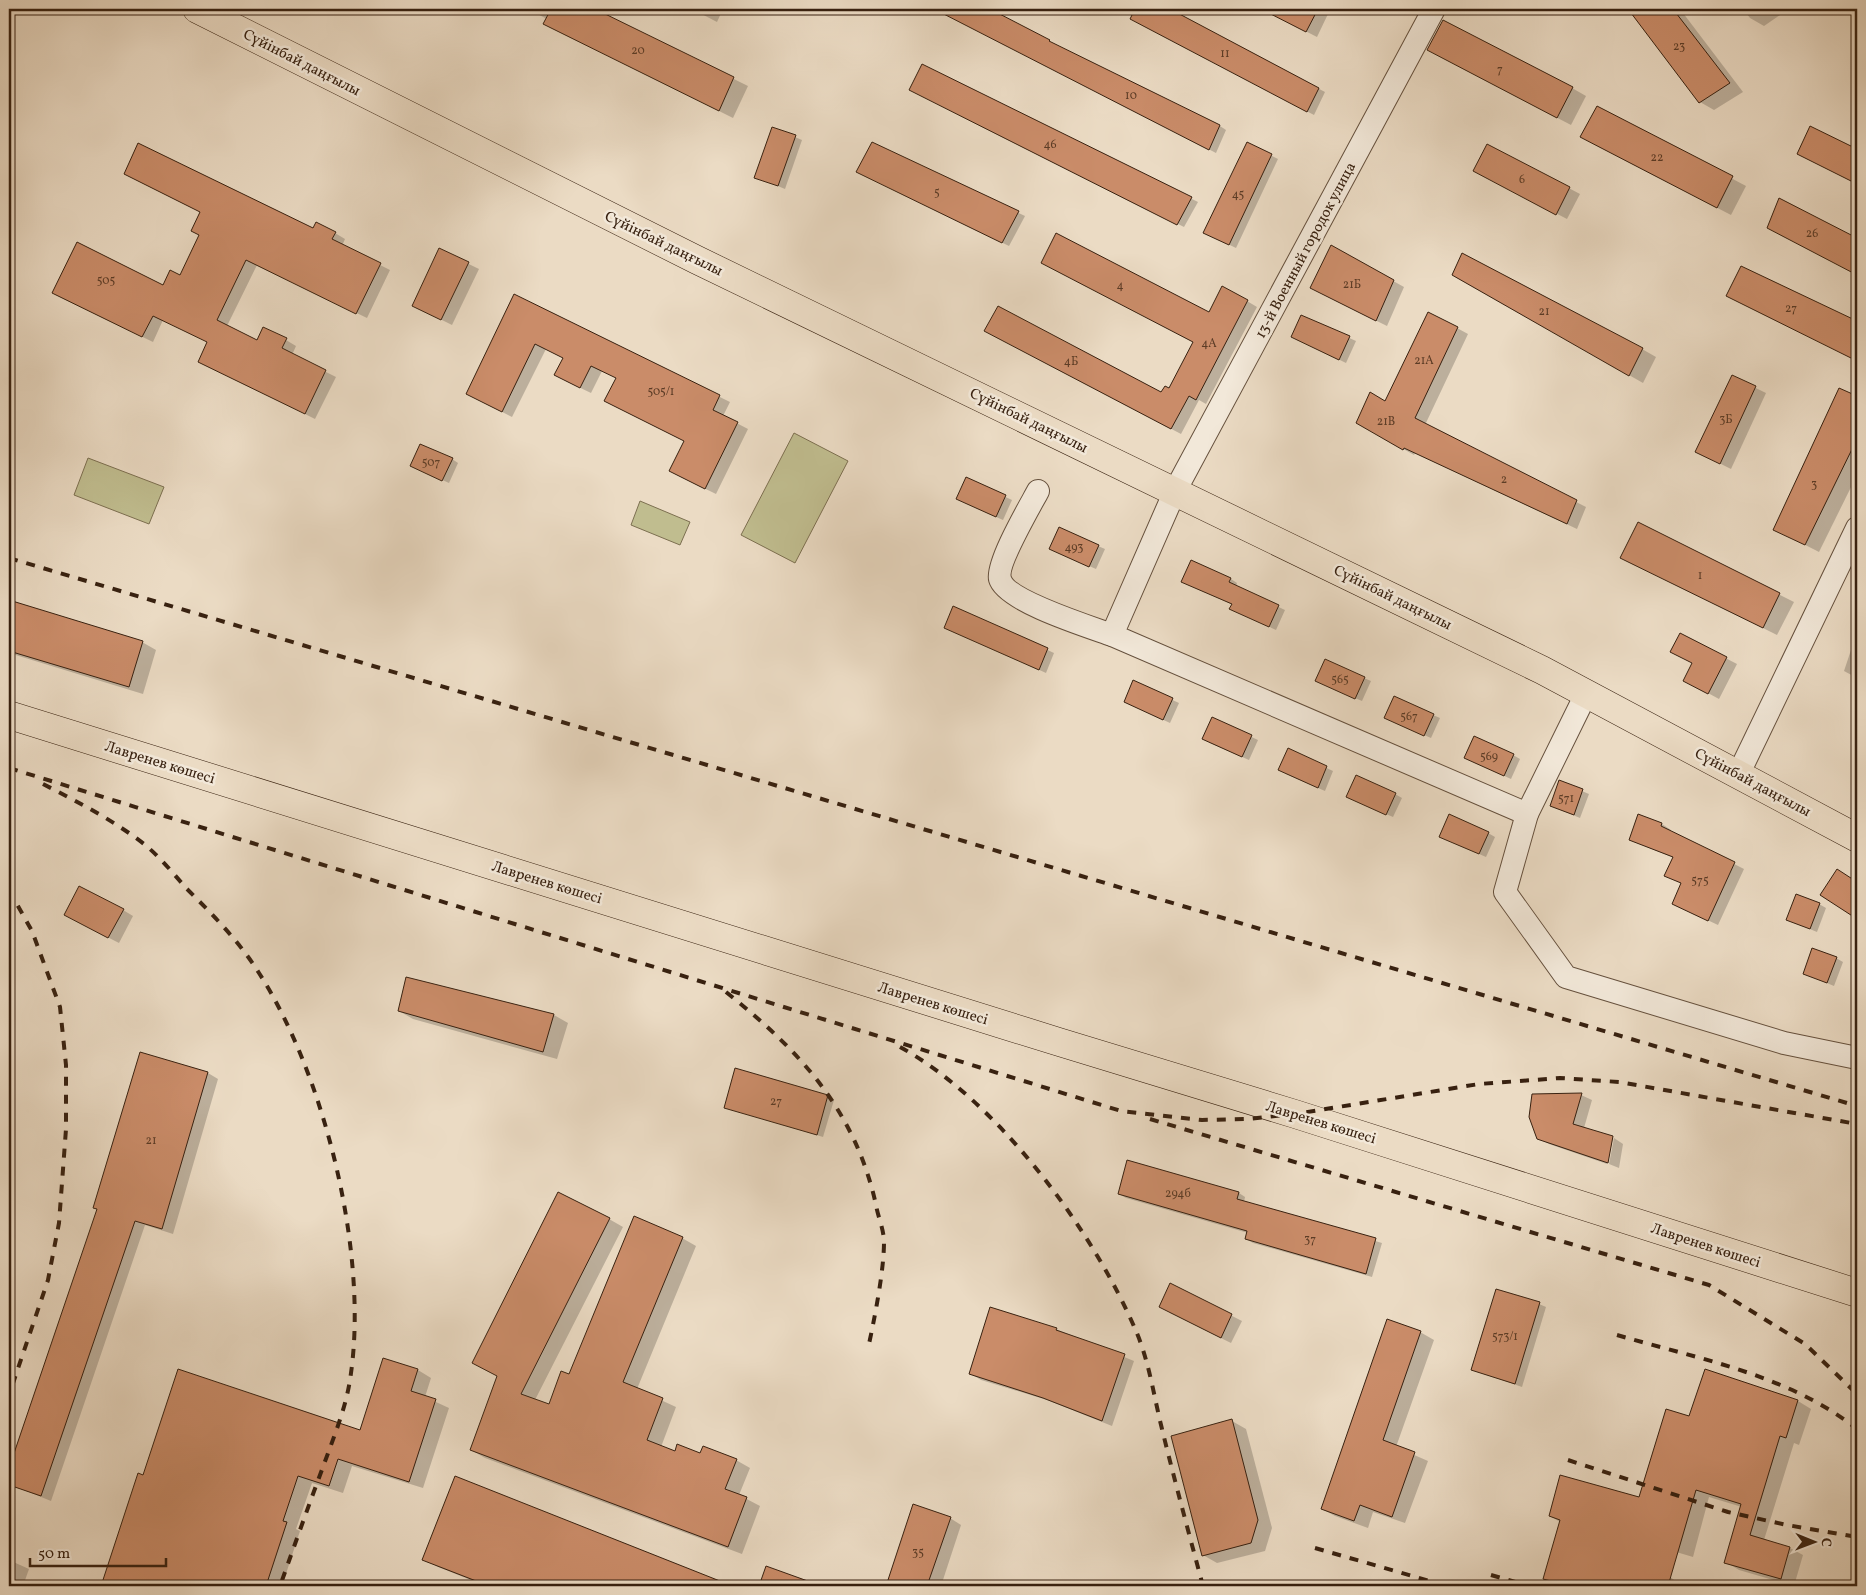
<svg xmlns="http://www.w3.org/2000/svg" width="1866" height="1595" font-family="Vollkorn,serif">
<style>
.green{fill:#c0bd8f;stroke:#7c6f50}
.shadow{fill:#0003}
.building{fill:#ca8c69;stroke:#382110}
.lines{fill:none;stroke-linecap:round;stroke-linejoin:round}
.minor-casing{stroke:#65503d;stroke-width:24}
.major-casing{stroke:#382110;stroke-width:29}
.minor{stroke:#f2e8d9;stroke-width:22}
.major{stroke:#ebdbc4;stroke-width:28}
.rail{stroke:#382110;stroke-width:4;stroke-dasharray:9 9;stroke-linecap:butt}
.labels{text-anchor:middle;stroke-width:5;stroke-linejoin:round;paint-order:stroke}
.number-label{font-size:12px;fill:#5c3c26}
.street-label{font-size:15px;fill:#382110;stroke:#f2e8d9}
</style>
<rect width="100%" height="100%" fill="#ebdbc4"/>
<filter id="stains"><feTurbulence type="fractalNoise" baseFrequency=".004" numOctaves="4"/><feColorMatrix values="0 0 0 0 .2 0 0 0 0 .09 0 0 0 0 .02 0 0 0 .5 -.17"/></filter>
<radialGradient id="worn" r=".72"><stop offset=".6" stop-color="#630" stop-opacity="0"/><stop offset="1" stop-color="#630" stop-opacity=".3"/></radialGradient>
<!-- green -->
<g class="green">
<path d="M 794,433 L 848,461 L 795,563 L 741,535 Z"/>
<path d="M 88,458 L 164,487 L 149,524 L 74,495 Z"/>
<path d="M 640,501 L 690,522 L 680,545 L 631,525 Z"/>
</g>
<!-- shadow -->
<g class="shadow">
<path d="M 528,9 L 592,9 L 748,86 L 733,118 L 559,31 L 547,19 Z"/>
<path d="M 692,9 L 723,9 L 717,22 Z"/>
<path d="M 936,9 L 988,9 L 1055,46 L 1220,126 L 1226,130 L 1216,153 Z"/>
<path d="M 1136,9 L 1168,9 L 1325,92 L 1314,115 L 1131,18 Z"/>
<path d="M 1262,9 L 1319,9 L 1328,14 L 1317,37 Z"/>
<path d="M 1630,9 L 1680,9 L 1743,92 L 1714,110 L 1700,102 Z"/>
<path d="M 1743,9 L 1780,9 L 1783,13 L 1764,26 L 1750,18 Z"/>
<path d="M 1443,58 L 1572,88 L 1586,96 L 1571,125 Z"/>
<path d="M 923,66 L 1198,202 L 1184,227 L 918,93 Z"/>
<path d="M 9,68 L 12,70 L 9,76 Z"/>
<path d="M 1597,107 L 1746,186 L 1731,215 L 1596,145 Z"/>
<path d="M 773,128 L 802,140 L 785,189 L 756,177 Z"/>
<path d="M 872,143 L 1025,216 L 1009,246 L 864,175 Z"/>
<path d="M 1248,144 L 1278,159 L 1236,248 L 1211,236 Z"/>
<path d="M 1487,145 L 1580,194 L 1567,219 L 1484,176 Z"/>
<path d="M 314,230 L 335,233 L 345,239 L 342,246 L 390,270 L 367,318 L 257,265 L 227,326 L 258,341 L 286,340 L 296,346 L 292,355 L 336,377 L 315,419 L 210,367 L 209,342 L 163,320 L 153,342 L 64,299 L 164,286 L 181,276 Z"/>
<path d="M 1332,247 L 1404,287 L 1387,326 L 1322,294 Z"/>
<path d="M 440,250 L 479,269 L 452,325 L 424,311 Z"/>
<path d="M 1453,275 L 1642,349 L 1656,357 L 1643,383 Z"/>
<path d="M 515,296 L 730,402 L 723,416 L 748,429 L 716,494 L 681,477 L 685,441 L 617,378 L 602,371 L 591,393 L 566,381 L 564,358 L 546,349 L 512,417 L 477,399 Z"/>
<path d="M 1247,301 L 1257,307 L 1206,404 L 1199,400 L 1181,434 L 995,336 L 1162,394 L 1170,390 L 1209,313 Z"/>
<path d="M 1302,317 L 1356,341 L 1346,363 L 1299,340 Z"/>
<path d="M 1457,328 L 1468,334 L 1425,425 L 1586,507 L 1577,529 L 1415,453 L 1414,455 L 1357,423 L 1386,403 Z"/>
<path d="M 1733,377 L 1766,393 L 1731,469 L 1707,457 Z"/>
<path d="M 1840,389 L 1857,397 L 1857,475 L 1819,552 L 1774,529 Z"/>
<path d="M 452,459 L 458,463 L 449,483 L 418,469 Z"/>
<path d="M 967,479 L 1012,500 L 1003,520 L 965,503 Z"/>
<path d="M 1638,523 L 1794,602 L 1777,635 L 1636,565 Z"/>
<path d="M 1098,546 L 1105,549 L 1096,569 L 1057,552 Z"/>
<path d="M 1192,562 L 1231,579 L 1237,583 L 1236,587 L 1285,610 L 1276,630 L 1238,612 L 1233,605 L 1189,585 Z"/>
<path d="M 9,602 L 142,642 L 156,650 L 143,694 L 9,653 Z"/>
<path d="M 954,607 L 1054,653 L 1046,673 L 950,629 Z"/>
<path d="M 1857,632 L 1857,678 L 1844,671 Z"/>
<path d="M 1681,635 L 1737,664 L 1719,699 L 1695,686 L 1693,663 Z"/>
<path d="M 1364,678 L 1371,681 L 1362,701 L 1323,684 Z"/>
<path d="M 1134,682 L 1179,703 L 1170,723 L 1125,702 Z"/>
<path d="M 1433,715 L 1440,718 L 1431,738 L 1392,721 Z"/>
<path d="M 1213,719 L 1258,740 L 1249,760 L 1210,743 Z"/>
<path d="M 1288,750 L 1333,771 L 1325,791 L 1286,774 Z"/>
<path d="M 1513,755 L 1520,759 L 1511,779 L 1472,761 Z"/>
<path d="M 1560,782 L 1589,794 L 1580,818 L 1551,806 Z"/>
<path d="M 1395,794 L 1402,798 L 1393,817 L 1354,800 Z"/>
<path d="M 1639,816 L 1662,824 L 1671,830 L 1671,832 L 1744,869 L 1718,925 L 1673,904 L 1682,884 L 1666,875 L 1674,858 L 1630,840 Z"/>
<path d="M 1488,833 L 1495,837 L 1486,857 L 1447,840 Z"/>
<path d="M 1819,904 L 1826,908 L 1817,932 L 1788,920 Z"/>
<path d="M 123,910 L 133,916 L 119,943 L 76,921 Z"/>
<path d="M 1836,958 L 1843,962 L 1834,986 L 1805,974 Z"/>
<path d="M 407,979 L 554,1015 L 568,1023 L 557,1059 L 413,1019 L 399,1011 Z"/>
<path d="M 140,1053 L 208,1073 L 218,1079 L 173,1234 L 145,1225 L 51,1501 L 9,1484 L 9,1472 L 99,1210 Z"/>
<path d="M 1581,1095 L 1592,1100 L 1584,1128 L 1613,1138 L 1607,1164 L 1549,1144 L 1538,1138 Z"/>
<path d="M 828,1096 L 834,1100 L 823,1137 L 725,1107 Z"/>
<path d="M 1614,1138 L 1623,1144 L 1619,1168 L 1609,1164 Z"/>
<path d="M 1239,1193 L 1245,1197 L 1244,1202 L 1382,1243 L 1372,1277 L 1253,1243 L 1246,1239 L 1248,1233 L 1126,1198 L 1119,1194 Z"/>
<path d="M 609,1219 L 623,1227 L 535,1400 L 550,1406 L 569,1376 L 682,1238 L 696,1246 L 637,1389 L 676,1407 L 661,1447 L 676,1453 L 736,1460 L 750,1468 L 739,1495 L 760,1506 L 742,1554 L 485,1458 L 471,1450 Z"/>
<path d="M 1171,1285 L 1242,1321 L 1231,1343 L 1170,1313 Z"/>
<path d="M 1539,1304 L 1546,1307 L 1522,1387 L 1473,1370 Z"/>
<path d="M 1056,1329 L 1134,1361 L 1112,1426 L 1047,1400 L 981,1380 L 971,1374 Z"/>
<path d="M 1420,1332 L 1434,1340 L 1396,1447 L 1428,1461 L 1405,1523 L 1373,1512 L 1368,1528 L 1335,1516 L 1322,1509 Z"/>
<path d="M 418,1370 L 431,1378 L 425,1397 L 449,1408 L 423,1488 L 352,1466 L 343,1493 L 312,1483 L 296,1529 L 300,1531 L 282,1586 L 102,1586 L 139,1475 L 144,1477 L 361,1431 Z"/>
<path d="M 1706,1370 L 1798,1401 L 1811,1409 L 1799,1445 L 1794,1443 L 1764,1540 L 1790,1548 L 1803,1555 L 1794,1586 L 1739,1570 L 1726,1562 L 1742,1507 L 1709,1497 L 1693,1557 L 1636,1540 L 1670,1577 L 1683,1586 L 1561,1586 L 1545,1578 L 1560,1522 L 1550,1516 L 1640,1499 L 1690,1418 Z"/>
<path d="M 1232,1421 L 1246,1429 L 1272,1528 L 1265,1551 L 1217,1563 L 1203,1555 Z"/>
<path d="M 456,1478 L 729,1586 L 486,1586 L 438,1567 L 424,1559 Z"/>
<path d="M 914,1506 L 950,1518 L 961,1525 L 941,1586 L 887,1586 Z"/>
<path d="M 9,1560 L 29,1569 L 23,1586 L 9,1586 Z"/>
<path d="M 767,1568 L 803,1581 L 812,1586 L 760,1586 Z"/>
<path d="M 380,1582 L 392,1586 L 378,1586 Z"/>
</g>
<!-- building -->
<g class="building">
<path d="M 551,9 L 595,9 L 734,77 L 719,111 L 543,24 Z"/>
<path d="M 934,9 L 990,9 L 1050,40 L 1049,41 L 1220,125 L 1209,150 Z"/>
<path d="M 1135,9 L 1170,9 L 1319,88 L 1307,112 L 1130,19 Z"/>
<path d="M 1261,9 L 1318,9 L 1306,32 Z"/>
<path d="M 1628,9 L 1673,9 L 1730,83 L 1699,103 Z"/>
<path d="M 1443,20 L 1573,87 L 1557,118 L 1427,50 Z"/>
<path d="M 922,64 L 1192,197 L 1177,225 L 909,90 Z"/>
<path d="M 1597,106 L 1733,176 L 1717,208 L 1580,137 Z"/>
<path d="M 1810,126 L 1857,149 L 1857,184 L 1797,154 Z"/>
<path d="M 772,127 L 796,135 L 778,186 L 754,178 Z"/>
<path d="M 872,142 L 1019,211 L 1002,243 L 856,172 Z"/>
<path d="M 1247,142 L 1272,154 L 1229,245 L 1203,233 Z"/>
<path d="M 138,143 L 313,228 L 316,222 L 336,232 L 332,239 L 381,263 L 356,314 L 246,260 L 217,320 L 257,340 L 263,327 L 287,338 L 282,348 L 326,370 L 305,414 L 198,362 L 207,342 L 153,316 L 142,337 L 52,293 L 77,242 L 163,285 L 170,270 L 180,275 L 199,235 L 191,231 L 200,212 L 124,174 Z"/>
<path d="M 1487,144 L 1570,187 L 1556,215 L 1473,171 Z"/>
<path d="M 1779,198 L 1857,238 L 1857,275 L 1767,228 Z"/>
<path d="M 1056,233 L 1209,312 L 1222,286 L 1248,300 L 1196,400 L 1189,396 L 1171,429 L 984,331 L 998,306 L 1161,392 L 1165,386 L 1169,388 L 1193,342 L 1041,263 Z"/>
<path d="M 1331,245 L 1394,280 L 1376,321 L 1310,288 Z"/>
<path d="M 439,248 L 469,262 L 441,320 L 412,306 Z"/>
<path d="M 1462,253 L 1643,348 L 1629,376 L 1452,275 Z"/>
<path d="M 1741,266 L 1857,321 L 1857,361 L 1726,296 Z"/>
<path d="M 514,294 L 720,395 L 713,410 L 738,422 L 705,489 L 669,471 L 684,441 L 604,401 L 616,378 L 591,366 L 580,388 L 554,375 L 563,358 L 535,344 L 502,412 L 466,394 Z"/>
<path d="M 1428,312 L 1458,327 L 1415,418 L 1577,500 L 1567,524 L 1404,448 L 1403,450 L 1356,423 L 1370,392 L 1385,401 Z"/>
<path d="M 1301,315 L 1350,336 L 1339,360 L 1291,337 Z"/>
<path d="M 1732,375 L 1756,386 L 1720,464 L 1695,452 Z"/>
<path d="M 1839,388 L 1857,396 L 1857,439 L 1805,545 L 1773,530 Z"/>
<path d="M 420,444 L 453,458 L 442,481 L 410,466 Z"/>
<path d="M 966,477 L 1006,495 L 996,517 L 956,499 Z"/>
<path d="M 1638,522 L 1780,593 L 1763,628 L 1620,558 Z"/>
<path d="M 1059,527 L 1099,545 L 1089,567 L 1049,549 Z"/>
<path d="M 1191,560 L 1231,578 L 1229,582 L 1279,605 L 1269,627 L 1229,609 L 1232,604 L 1181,582 Z"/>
<path d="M 9,600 L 143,641 L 129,687 L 9,651 Z"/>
<path d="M 953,606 L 1048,648 L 1039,670 L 944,628 Z"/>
<path d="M 1680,633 L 1727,657 L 1708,694 L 1683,681 L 1692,663 L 1670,652 Z"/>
<path d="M 1325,659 L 1365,677 L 1355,699 L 1315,681 Z"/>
<path d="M 1133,680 L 1173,698 L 1163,720 L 1124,702 Z"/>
<path d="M 1394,696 L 1434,714 L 1424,736 L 1384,718 Z"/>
<path d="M 1212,717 L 1252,735 L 1242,757 L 1202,739 Z"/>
<path d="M 1474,736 L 1514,754 L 1504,776 L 1464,758 Z"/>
<path d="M 1288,748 L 1327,766 L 1318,788 L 1278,770 Z"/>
<path d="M 1356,775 L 1396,793 L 1386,815 L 1346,797 Z"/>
<path d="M 1559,780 L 1583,789 L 1574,815 L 1550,806 Z"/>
<path d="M 1449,814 L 1489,832 L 1479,854 L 1439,837 Z"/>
<path d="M 1638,814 L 1662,823 L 1661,826 L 1735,862 L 1708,921 L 1672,904 L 1681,883 L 1664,876 L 1673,857 L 1629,840 Z"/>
<path d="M 1837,869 L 1857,882 L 1857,919 L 1820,895 Z"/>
<path d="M 79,886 L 124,909 L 108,938 L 64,915 Z"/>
<path d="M 1796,894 L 1820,903 L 1810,929 L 1786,920 Z"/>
<path d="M 1812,948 L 1837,957 L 1827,983 L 1803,974 Z"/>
<path d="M 406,977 L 554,1014 L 543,1052 L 398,1011 Z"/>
<path d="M 140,1052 L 208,1072 L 162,1229 L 135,1221 L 41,1496 L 9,1485 L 9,1468 L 97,1209 L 93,1208 Z"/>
<path d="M 735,1068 L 828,1095 L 817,1135 L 724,1108 Z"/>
<path d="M 1582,1093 L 1573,1124 L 1613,1136 L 1608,1163 L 1537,1139 L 1529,1117 L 1532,1094 Z"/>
<path d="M 1127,1160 L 1239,1192 L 1237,1199 L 1376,1238 L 1366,1274 L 1245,1239 L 1247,1231 L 1118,1194 Z"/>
<path d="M 558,1192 L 610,1218 L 521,1394 L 549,1404 L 561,1371 L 569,1374 L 634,1216 L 683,1237 L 623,1382 L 663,1398 L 647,1440 L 675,1451 L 677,1444 L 700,1453 L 703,1446 L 737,1459 L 725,1489 L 747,1497 L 728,1547 L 470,1450 L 497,1376 L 472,1363 Z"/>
<path d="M 1170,1283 L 1232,1314 L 1221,1338 L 1159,1307 Z"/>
<path d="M 1496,1289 L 1540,1302 L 1515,1384 L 1471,1370 Z"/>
<path d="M 990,1307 L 1057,1328 L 1056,1330 L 1125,1354 L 1102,1421 L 1043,1398 L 969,1374 Z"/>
<path d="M 1387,1319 L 1421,1331 L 1383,1440 L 1415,1452 L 1392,1517 L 1360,1505 L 1354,1521 L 1321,1509 Z"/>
<path d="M 383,1358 L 418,1369 L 411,1391 L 436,1399 L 409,1482 L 338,1459 L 329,1486 L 298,1476 L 283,1521 L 287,1522 L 266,1586 L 101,1586 L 138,1473 L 143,1475 L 178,1369 L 360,1430 Z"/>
<path d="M 1705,1369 L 1798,1400 L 1786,1438 L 1780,1436 L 1750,1535 L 1790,1547 L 1781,1579 L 1724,1563 L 1741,1504 L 1696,1490 L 1668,1586 L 1571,1586 L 1543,1579 L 1560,1520 L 1549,1516 L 1560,1475 L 1639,1497 L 1666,1409 L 1689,1416 Z"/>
<path d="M 1232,1419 L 1258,1520 L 1251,1543 L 1202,1556 L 1171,1436 Z"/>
<path d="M 455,1476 L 730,1585 L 730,1586 L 489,1586 L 422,1560 Z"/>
<path d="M 913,1504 L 951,1517 L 927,1586 L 886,1586 Z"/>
<path d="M 766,1566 L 816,1584 L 816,1586 L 759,1586 Z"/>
</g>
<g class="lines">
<defs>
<g id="minor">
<path d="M 1434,9 L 1175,491 L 1112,635 L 1527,814 L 1587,692"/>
<path d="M 1038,491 C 1030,506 996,564 1000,579 C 1006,601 1090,627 1112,635"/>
<path d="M 1738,775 L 1857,528"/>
<path d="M 1527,814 L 1505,892 L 1566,977 L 1784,1043 L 1857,1058"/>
</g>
<g id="major">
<path d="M 197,9 L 697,260 L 1542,670 L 1857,838"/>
<path d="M 9,715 L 1059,1042 L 1295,1114 L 1857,1293"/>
</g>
</defs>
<!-- minor casing -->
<use href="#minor" class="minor-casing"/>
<!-- major casing -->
<use href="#major" class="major-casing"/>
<!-- minor -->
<use href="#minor" class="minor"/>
<!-- major -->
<use href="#major" class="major"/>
<!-- rail -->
<g class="rail">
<path d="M 9,558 L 1857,1106"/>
<path d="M 9,768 L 1121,1111 L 1202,1120 L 1247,1119 L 1295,1114 L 1479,1084 L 1560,1078 L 1619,1082 L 1857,1124"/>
<path d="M 43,784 C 78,802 113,820 144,844 C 159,856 173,873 186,888 C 212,914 239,941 259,973 C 325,1076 368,1252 351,1373 C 347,1406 334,1436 323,1467 C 308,1507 294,1547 280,1586"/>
<path d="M 9,890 L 32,931 L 60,1007 L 66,1065 L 66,1129 L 59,1223 L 48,1280 L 9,1395"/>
<path d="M 726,992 C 800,1051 855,1110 876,1205 C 878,1217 884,1230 884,1242 C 884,1270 875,1316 869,1344"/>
<path d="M 900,1047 C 997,1100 1093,1230 1136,1331 C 1149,1361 1154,1397 1162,1429 C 1175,1482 1189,1534 1203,1586"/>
<path d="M 1150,1119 L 1709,1285 L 1805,1344 L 1857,1394"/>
<path d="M 1617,1335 C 1699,1359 1789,1375 1857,1429"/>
<path d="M 1568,1460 L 1728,1512 L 1787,1525 L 1857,1537"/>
<path d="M 1315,1548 L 1447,1586"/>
<path d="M 1491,1575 L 1529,1586"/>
</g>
</g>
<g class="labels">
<!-- number labels -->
<g class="number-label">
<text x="1679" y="50">23</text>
<text x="638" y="54">20</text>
<text x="1225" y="57">11</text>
<text x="1500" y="73">7</text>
<text x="1131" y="99">10</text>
<text x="1050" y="148">46</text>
<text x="1657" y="161">22</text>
<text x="1522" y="183">6</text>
<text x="937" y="196">5</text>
<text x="1238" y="198">45</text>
<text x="1812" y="237">26</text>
<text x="106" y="284">505</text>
<text x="1352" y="288">21Б</text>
<text x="1120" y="289">4</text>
<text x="1791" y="312">27</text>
<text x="1544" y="315">21</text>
<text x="1209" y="347">4А</text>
<text x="1424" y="364">21А</text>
<text x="1071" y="365">4Б</text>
<text x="661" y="395">505/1</text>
<text x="1726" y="423">3Б</text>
<text x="1386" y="425">21В</text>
<text x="431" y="466">507</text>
<text x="1504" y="483">2</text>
<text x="1814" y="488">3</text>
<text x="1074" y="551">493</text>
<text x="1700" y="579">1</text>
<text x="1340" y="683">565</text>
<text x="1409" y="720">567</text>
<text x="1489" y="760">569</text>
<text x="1566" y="802">571</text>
<text x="1700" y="884">575</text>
<text x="776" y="1105">27</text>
<text x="151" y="1144">21</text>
<text x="1178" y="1197">294б</text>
<text x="1310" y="1243">37</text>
<text x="1505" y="1340">573/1</text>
<text x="918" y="1556">35</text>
</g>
<!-- street labels -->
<g class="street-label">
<text transform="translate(302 62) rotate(27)" y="5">Сүйінбай даңғылы</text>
<text transform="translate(664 243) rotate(26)" y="5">Сүйінбай даңғылы</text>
<text transform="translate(1305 250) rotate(-62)" y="5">13-й Военный городок улица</text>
<text transform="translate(1029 420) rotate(26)" y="5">Сүйінбай даңғылы</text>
<text transform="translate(1393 597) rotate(26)" y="5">Сүйінбай даңғылы</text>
<text transform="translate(160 762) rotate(17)" y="5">Лавренев көшесі</text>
<text transform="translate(1753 782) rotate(28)" y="5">Сүйінбай даңғылы</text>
<text transform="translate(547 882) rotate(17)" y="5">Лавренев көшесі</text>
<text transform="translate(933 1003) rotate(17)" y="5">Лавренев көшесі</text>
<text transform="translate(1321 1122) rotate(17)" y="5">Лавренев көшесі</text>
<text transform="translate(1706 1245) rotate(18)" y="5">Лавренев көшесі</text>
</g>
</g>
<!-- margin -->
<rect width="1866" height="1595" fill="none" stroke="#ebdbc4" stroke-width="30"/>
<rect x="10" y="10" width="1846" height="1575" fill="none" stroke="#382110" stroke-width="2.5"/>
<rect x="15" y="15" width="1836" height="1565" fill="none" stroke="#382110"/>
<!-- north arrow -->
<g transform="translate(1814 1542) rotate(91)" stroke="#f2e8d9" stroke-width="4" paint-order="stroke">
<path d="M0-4L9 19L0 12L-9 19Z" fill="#382110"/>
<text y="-8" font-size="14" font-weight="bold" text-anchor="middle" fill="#382110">С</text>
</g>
<!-- scale -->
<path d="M30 1558v8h136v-8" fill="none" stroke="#382110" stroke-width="2.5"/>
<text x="38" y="1558" font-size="15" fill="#382110" stroke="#f2e8d9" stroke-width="4" paint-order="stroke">50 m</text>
<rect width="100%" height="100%" filter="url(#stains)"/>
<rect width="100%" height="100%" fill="url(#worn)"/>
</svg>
